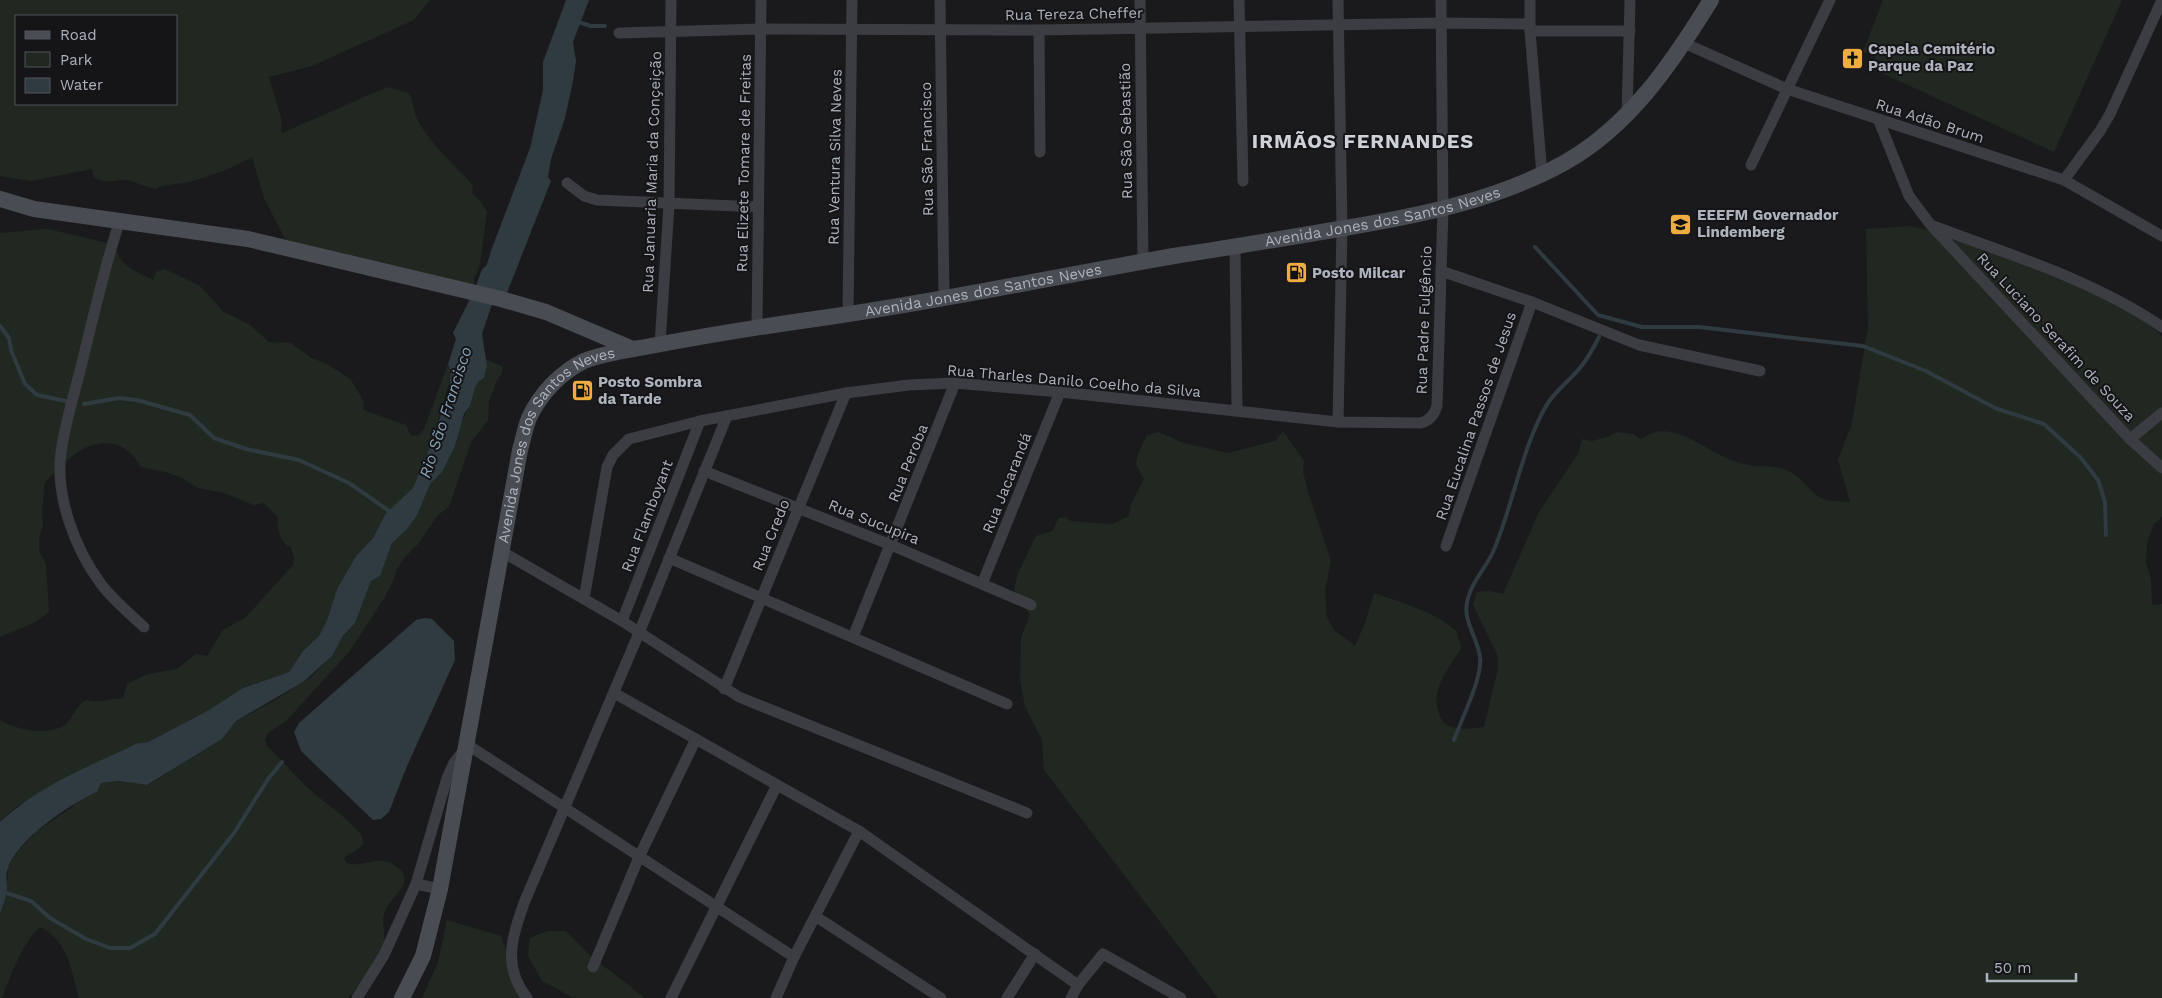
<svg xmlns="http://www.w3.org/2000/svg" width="2162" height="998" font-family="'Work Sans',sans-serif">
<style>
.green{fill:#202821;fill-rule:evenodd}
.water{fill:#303a41}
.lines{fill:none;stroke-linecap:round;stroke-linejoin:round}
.stream{stroke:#303a41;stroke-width:4}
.river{stroke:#303a41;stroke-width:21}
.street{stroke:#3b3d42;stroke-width:11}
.secondary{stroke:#494c52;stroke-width:16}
.labels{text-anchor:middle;stroke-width:4;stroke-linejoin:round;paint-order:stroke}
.street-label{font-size:15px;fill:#adb2bc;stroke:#151518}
.poi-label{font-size:15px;font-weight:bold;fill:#adb2bc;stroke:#151518;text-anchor:start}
.water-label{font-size:16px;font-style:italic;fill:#86a1b5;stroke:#151518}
.district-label{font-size:20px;font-weight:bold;letter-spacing:1px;fill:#ced1d8;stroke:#151518}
</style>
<rect width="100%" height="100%" fill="#1a1a1d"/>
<!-- green -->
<g class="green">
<path d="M 0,0 L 430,0 L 414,20 L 312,66 L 269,77 L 281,118 L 282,133 L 387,87 L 409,93 C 414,103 414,115 419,123 C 433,146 454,165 473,185 L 472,193 L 480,201 L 487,212 L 480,264 L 474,279 L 475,292 L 338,257 L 285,239 L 264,198 L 252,157 C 233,168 211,176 189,182 C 177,185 166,183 155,189 C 145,187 136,182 127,180 C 114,178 111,187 94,177 L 92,169 L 31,181 L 0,176 ZM 16,16 L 176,16 L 176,104 L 16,104 Z"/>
<path d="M 1883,0 L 2122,0 L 2054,152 L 1875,70 L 1875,55 L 1863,52 Z"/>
<path d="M 1909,226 C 1952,234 1991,252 2031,268 C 2077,287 2126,302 2162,336 L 2162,517 L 2154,524 L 2147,542 L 2146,562 L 2151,579 L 2152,605 L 2162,604 L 2162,998 L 1218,998 L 1044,770 L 1042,740 L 1025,706 L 1020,679 L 1021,638 L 1030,614 L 1022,605 L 1014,589 L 1018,573 L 1036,536 L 1052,531 L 1059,518 L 1065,517 L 1071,521 L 1112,524 L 1129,516 L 1131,504 L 1144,479 L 1136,465 L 1138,454 L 1147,435 L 1159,432 L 1183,443 L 1228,453 L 1275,441 L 1283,431 L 1304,461 L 1303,472 L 1309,495 L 1331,561 L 1325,590 L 1327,617 L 1334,630 L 1355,646 L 1365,623 L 1374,593 C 1403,603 1432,611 1457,631 L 1457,636 L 1462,647 C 1449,668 1427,692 1441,718 C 1444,724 1450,727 1457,728 C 1465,730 1476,728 1484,727 L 1498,669 L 1497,654 L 1473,605 L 1476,593 C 1486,589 1493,592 1503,594 L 1539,512 L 1578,454 L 1582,439 L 1592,441 L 1607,437 L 1617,432 L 1633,434 L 1641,439 C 1647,436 1655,431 1662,431 C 1690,432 1714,456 1740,463 C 1760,469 1772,462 1792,473 C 1802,478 1806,486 1814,493 C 1823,503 1838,501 1850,502 L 1838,460 L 1852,423 L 1868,327 L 1866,229 Z"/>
<path d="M 48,229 L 116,245 C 117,266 136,271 153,280 L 156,272 L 165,269 L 200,286 L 224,312 L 250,325 L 269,342 L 290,343 L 312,358 L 327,364 L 344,375 L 351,380 L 364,402 L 363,410 L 406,425 L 411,436 L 419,435 L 424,429 L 448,364 L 451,371 L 450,380 L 432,442 L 413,489 L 386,513 L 373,538 L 356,556 L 337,589 L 327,620 L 319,636 L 303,651 L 289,672 L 243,688 L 209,710 L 148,742 L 138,743 L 112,756 L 17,806 L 0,822 L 0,720 C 15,730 53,737 67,723 C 74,715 77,704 87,700 C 100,704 110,698 123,698 L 127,684 L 148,674 L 177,669 L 196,654 L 207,656 L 223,630 L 246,617 L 293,565 L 294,558 L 291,547 C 279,543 277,528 278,517 L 263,503 L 253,505 L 225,493 L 198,488 L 182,478 L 166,472 L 141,467 C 135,456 125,446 113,444 C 83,439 65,463 45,482 L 42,511 L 43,525 L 39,539 L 39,551 L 46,564 L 49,612 L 36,622 L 0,637 L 0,233 Z"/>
<path d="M 486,359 L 503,367 L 502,373 L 497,380 L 489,402 L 488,420 L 471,442 L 449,507 L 438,515 L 418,544 L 404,558 L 396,571 L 394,579 L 383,600 L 349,652 L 286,721 L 269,732 L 265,739 L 267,746 C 281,760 294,774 308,788 C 321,800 337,810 350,823 C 354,828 363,834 363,841 C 364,849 350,852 344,858 L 347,863 C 362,869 379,852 397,867 C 418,883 389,896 384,914 C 381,924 386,934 384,944 C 382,955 357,988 348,998 L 79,998 C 71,971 69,941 40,927 C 21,945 12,973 2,998 L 0,998 L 0,914 L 6,897 L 8,867 L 17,852 L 37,831 L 71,808 L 81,798 L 97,792 L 101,783 L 118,781 L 148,785 L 222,739 L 236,721 L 274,701 L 312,676 L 332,655 L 343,636 L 355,623 L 371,581 L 380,576 L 392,543 L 430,484 L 442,472 L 455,446 L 460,424 L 470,406 L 475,388 L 479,381 L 484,377 L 487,366 Z"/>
<path d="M 447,920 L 501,936 C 509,959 518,978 533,998 L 422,998 L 438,962 Z"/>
<path d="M 547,931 L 566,931 L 592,957 L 645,998 L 574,998 L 542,981 L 528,956 L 530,938 Z"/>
</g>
<!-- water -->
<g class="water">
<path d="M 566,0 L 589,0 L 573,42 L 576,61 L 573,81 L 565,118 L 551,159 L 548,177 L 551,181 L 505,298 L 478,293 L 492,248 L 530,148 L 543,90 L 543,62 Z"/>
<path d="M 470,299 L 475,301 L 478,307 L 487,366 L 484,378 L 479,381 L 475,388 L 470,406 L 464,414 L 455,446 L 442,472 L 430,484 L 417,515 L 407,529 L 392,543 L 380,576 L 371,581 L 355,623 L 343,636 L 332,656 L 303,682 L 236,721 L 222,739 L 147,785 L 119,781 L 101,783 L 97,792 C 71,803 17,840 8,868 C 5,875 7,881 7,888 C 7,897 3,905 0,914 L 0,822 C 41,784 89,767 138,743 L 148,742 L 209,710 L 243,688 L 289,672 L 303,651 L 319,636 L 327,620 L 337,589 L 356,556 L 373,538 L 386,513 L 413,488 L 432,442 L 449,390 L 451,371 L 448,364 L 456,339 L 453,333 Z"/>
<path d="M 425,618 L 432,619 L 454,641 L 455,660 L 407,766 L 389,812 L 381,819 L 373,820 L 301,751 L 294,732 L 299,723 L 416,620 Z"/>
</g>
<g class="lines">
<!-- stream -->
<g class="stream">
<path d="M 575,21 L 591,26 L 605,26"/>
<path d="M 1535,247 L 1598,315 L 1642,327 L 1699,327 L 1863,346 L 1926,371 L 1995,408 L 2044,424 L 2080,457 L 2098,480 L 2105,502 L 2106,535"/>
<path d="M 0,326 L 9,338 L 11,350 L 25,384 L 37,395 L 66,401"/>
<path d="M 84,404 L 119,398 L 137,400 L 190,415 L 214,438 L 246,449 L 299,460 L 349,483 L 392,513"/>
<path d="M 1454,740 C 1461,720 1483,677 1480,657 C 1478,639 1463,621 1467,603 C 1470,584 1485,569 1493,552 C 1513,506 1521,450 1546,406 C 1554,392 1568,382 1579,369 C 1587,360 1593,349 1599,337"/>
<path d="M 0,891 L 31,901 L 50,918 L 86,939 L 110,948 L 130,948 L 155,934 L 234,833 L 268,779 L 282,762"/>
</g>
<!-- river -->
<path class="river" d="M 470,336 L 491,275"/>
<!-- street -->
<g class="street">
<path d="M 940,0 L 944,298"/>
<path d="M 1140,0 L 1143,262"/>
<path d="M 1239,0 L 1243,181"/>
<path d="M 1338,0 L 1342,228 L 1338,422"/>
<path d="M 1530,0 L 1530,31 L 1542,175"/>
<path d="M 1039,30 L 1040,152"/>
<path d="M 1530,31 L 1630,31"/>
<path d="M 619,33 L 761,29 L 1039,30 L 1442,23 L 1530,24"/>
<path d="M 1684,43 L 1787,89 L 2064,180 L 2162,236"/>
<path d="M 1627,115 L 1630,0"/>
<path d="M 1879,121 L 1909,196 L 1930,224 L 2130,439 L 2162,468"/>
<path d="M 1751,165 L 1830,0"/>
<path d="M 2064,180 L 2100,131 L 2110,114 L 2162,0"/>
<path d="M 567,183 L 584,196 L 597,200 L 758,207"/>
<path d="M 120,220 C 104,268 93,318 81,367 C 74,395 65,423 61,452 C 55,496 75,549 101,584 C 113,600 129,613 144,627"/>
<path d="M 1933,226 C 2010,255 2094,280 2162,327"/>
<path d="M 1235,246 L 1237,411"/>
<path d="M 1441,271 L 1532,302 L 1639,345 L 1760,371"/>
<path d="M 848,314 L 852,0"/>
<path d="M 757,327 L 761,0"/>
<path d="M 660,344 L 669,205 L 671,0"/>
<path d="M 2130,439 L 2162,413"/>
<path d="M 704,471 L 891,545 L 1031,605"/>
<path d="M 1446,546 L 1532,302"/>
<path d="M 501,551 L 622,621 L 739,697 L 1027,813"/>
<path d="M 669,558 L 1007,704"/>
<path d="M 982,584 L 1060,392"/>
<path d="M 584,599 L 607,467 L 613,455 L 629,439 L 700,421 L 846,393 L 909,385 L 955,383 L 1060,392 L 1338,422 L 1421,423 C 1430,420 1434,415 1437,406 L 1443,209 L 1441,0"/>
<path d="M 622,621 L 700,421"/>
<path d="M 853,637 L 955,383"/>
<path d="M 724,689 L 846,393"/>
<path d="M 614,693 L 859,831 L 1078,985"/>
<path d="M 416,884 L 447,778 L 454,763 L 468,745 L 794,957"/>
<path d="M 815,916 L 941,998"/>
<path d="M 593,967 L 639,857 L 696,739"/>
<path d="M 357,998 L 384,955 L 416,884 L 440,889"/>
<path d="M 527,998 C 502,966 512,938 524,903 L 639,633 L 727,416"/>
<path d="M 671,998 L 777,785"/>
<path d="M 776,998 L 794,957 L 859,831"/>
<path d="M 1007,998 L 1035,954"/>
<path d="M 1071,998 L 1078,985 L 1103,954 L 1181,998"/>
</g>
<!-- secondary -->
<g class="secondary">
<path d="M 0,199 L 34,209 L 248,239 L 501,299 L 546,312 L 633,349"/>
<path id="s1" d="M 402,998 L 423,956 L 440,889 L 520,450 C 523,440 525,428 529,418 C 540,394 561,372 584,361 C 603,353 636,349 656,345 C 714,334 771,325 829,317 C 947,300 1063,275 1180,255 C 1233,247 1286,238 1339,229 C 1417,216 1495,201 1564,163 C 1630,126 1672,63 1711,0"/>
</g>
</g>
<!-- icons -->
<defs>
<symbol id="church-square" viewBox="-11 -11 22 22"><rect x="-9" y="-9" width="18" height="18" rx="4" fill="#eead41" stroke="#151518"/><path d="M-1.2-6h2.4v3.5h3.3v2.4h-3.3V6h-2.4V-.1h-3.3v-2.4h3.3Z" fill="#111"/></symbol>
<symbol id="school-square" viewBox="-11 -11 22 22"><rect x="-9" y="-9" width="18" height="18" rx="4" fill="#eead41" stroke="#151518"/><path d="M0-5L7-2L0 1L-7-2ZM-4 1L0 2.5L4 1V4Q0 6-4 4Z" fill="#111"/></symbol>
<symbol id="fuel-square" viewBox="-11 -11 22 22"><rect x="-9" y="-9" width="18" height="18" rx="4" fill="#eead41" stroke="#151518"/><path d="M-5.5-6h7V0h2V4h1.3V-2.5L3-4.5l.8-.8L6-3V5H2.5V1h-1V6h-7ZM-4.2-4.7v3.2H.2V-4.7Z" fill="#111"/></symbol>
</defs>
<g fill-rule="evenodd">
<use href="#church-square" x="1840" y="46" width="25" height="25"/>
<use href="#school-square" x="1668" y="212" width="25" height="25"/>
<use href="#fuel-square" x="1284" y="260" width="25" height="25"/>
<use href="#fuel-square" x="570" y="378" width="25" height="25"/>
</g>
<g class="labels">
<!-- street labels -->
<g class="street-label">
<text transform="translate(1074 14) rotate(-1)" y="5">Rua Tereza Cheffer</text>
<text transform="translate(1930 121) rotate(18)" y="5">Rua Adão Brum</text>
<text transform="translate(1126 131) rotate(-91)" y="5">Rua São Sebastião</text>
<text transform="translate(927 149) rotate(-91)" y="5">Rua São Francisco</text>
<text transform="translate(835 157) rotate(-89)" y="5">Rua Ventura Silva Neves</text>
<text transform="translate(744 163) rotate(-89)" y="5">Rua Elizete Tomare de Freitas</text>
<text transform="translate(652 172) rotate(-88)" y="5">Rua Januaria Maria da Conçeição</text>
<text dy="5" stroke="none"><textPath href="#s1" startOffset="1488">Avenida Jones dos Santos Neves</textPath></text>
<text dy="5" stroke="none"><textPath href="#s1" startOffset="1082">Avenida Jones dos Santos Neves</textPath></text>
<text transform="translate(1424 320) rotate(-88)" y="5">Rua Padre Fulgêncio</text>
<text transform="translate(2056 337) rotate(47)" y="5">Rua Luciano Serafim de Souza</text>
<text transform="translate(1074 381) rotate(5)" y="5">Rua Tharles Danilo Coelho da Silva</text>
<text transform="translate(1476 416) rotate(-71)" y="5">Rua Eucalina Passos de Jesus</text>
<text dy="5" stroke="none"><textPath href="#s1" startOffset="588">Avenida Jones dos Santos Neves</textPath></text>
<text transform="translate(908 463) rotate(-68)" y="5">Rua Peroba</text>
<text transform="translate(1007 483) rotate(-68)" y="5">Rua Jacarandá</text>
<text transform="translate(647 516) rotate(-69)" y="5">Rua Flamboyant</text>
<text transform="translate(874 522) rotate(22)" y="5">Rua Sucupira</text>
<text transform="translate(771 535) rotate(-68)" y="5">Rua Credo</text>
</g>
<!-- poi labels -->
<g class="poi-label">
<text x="1868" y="54">Capela Cemitério<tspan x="1868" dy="17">Parque da Paz</tspan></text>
<text x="1697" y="220">EEEFM Governador<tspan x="1697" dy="17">Lindemberg</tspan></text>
<text x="1312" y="278">Posto Milcar</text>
<text x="598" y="387">Posto Sombra<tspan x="598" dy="17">da Tarde</tspan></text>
</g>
<!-- water labels -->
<g class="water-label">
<text transform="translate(445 412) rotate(-72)" y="6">Rio São Francisco</text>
</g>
<!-- district labels -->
<g class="district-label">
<text x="1363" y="148">IRMÃOS FERNANDES</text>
</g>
</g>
<!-- legend -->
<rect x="15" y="15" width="162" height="90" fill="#151518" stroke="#52545a"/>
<rect x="25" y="31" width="25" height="8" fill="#494c52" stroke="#52545a"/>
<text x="60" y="40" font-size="15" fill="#adb2bc">Road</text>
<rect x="25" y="52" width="25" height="15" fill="#202821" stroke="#52545a"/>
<text x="60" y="65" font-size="15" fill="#adb2bc">Park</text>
<rect x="25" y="78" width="25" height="15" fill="#303a41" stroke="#52545a"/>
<text x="60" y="90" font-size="15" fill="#adb2bc">Water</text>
<!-- scale -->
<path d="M1987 973v8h89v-8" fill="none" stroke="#adb2bc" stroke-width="2.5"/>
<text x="1994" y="973" font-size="15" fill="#adb2bc" stroke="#151518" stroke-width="4" paint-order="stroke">50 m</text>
</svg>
